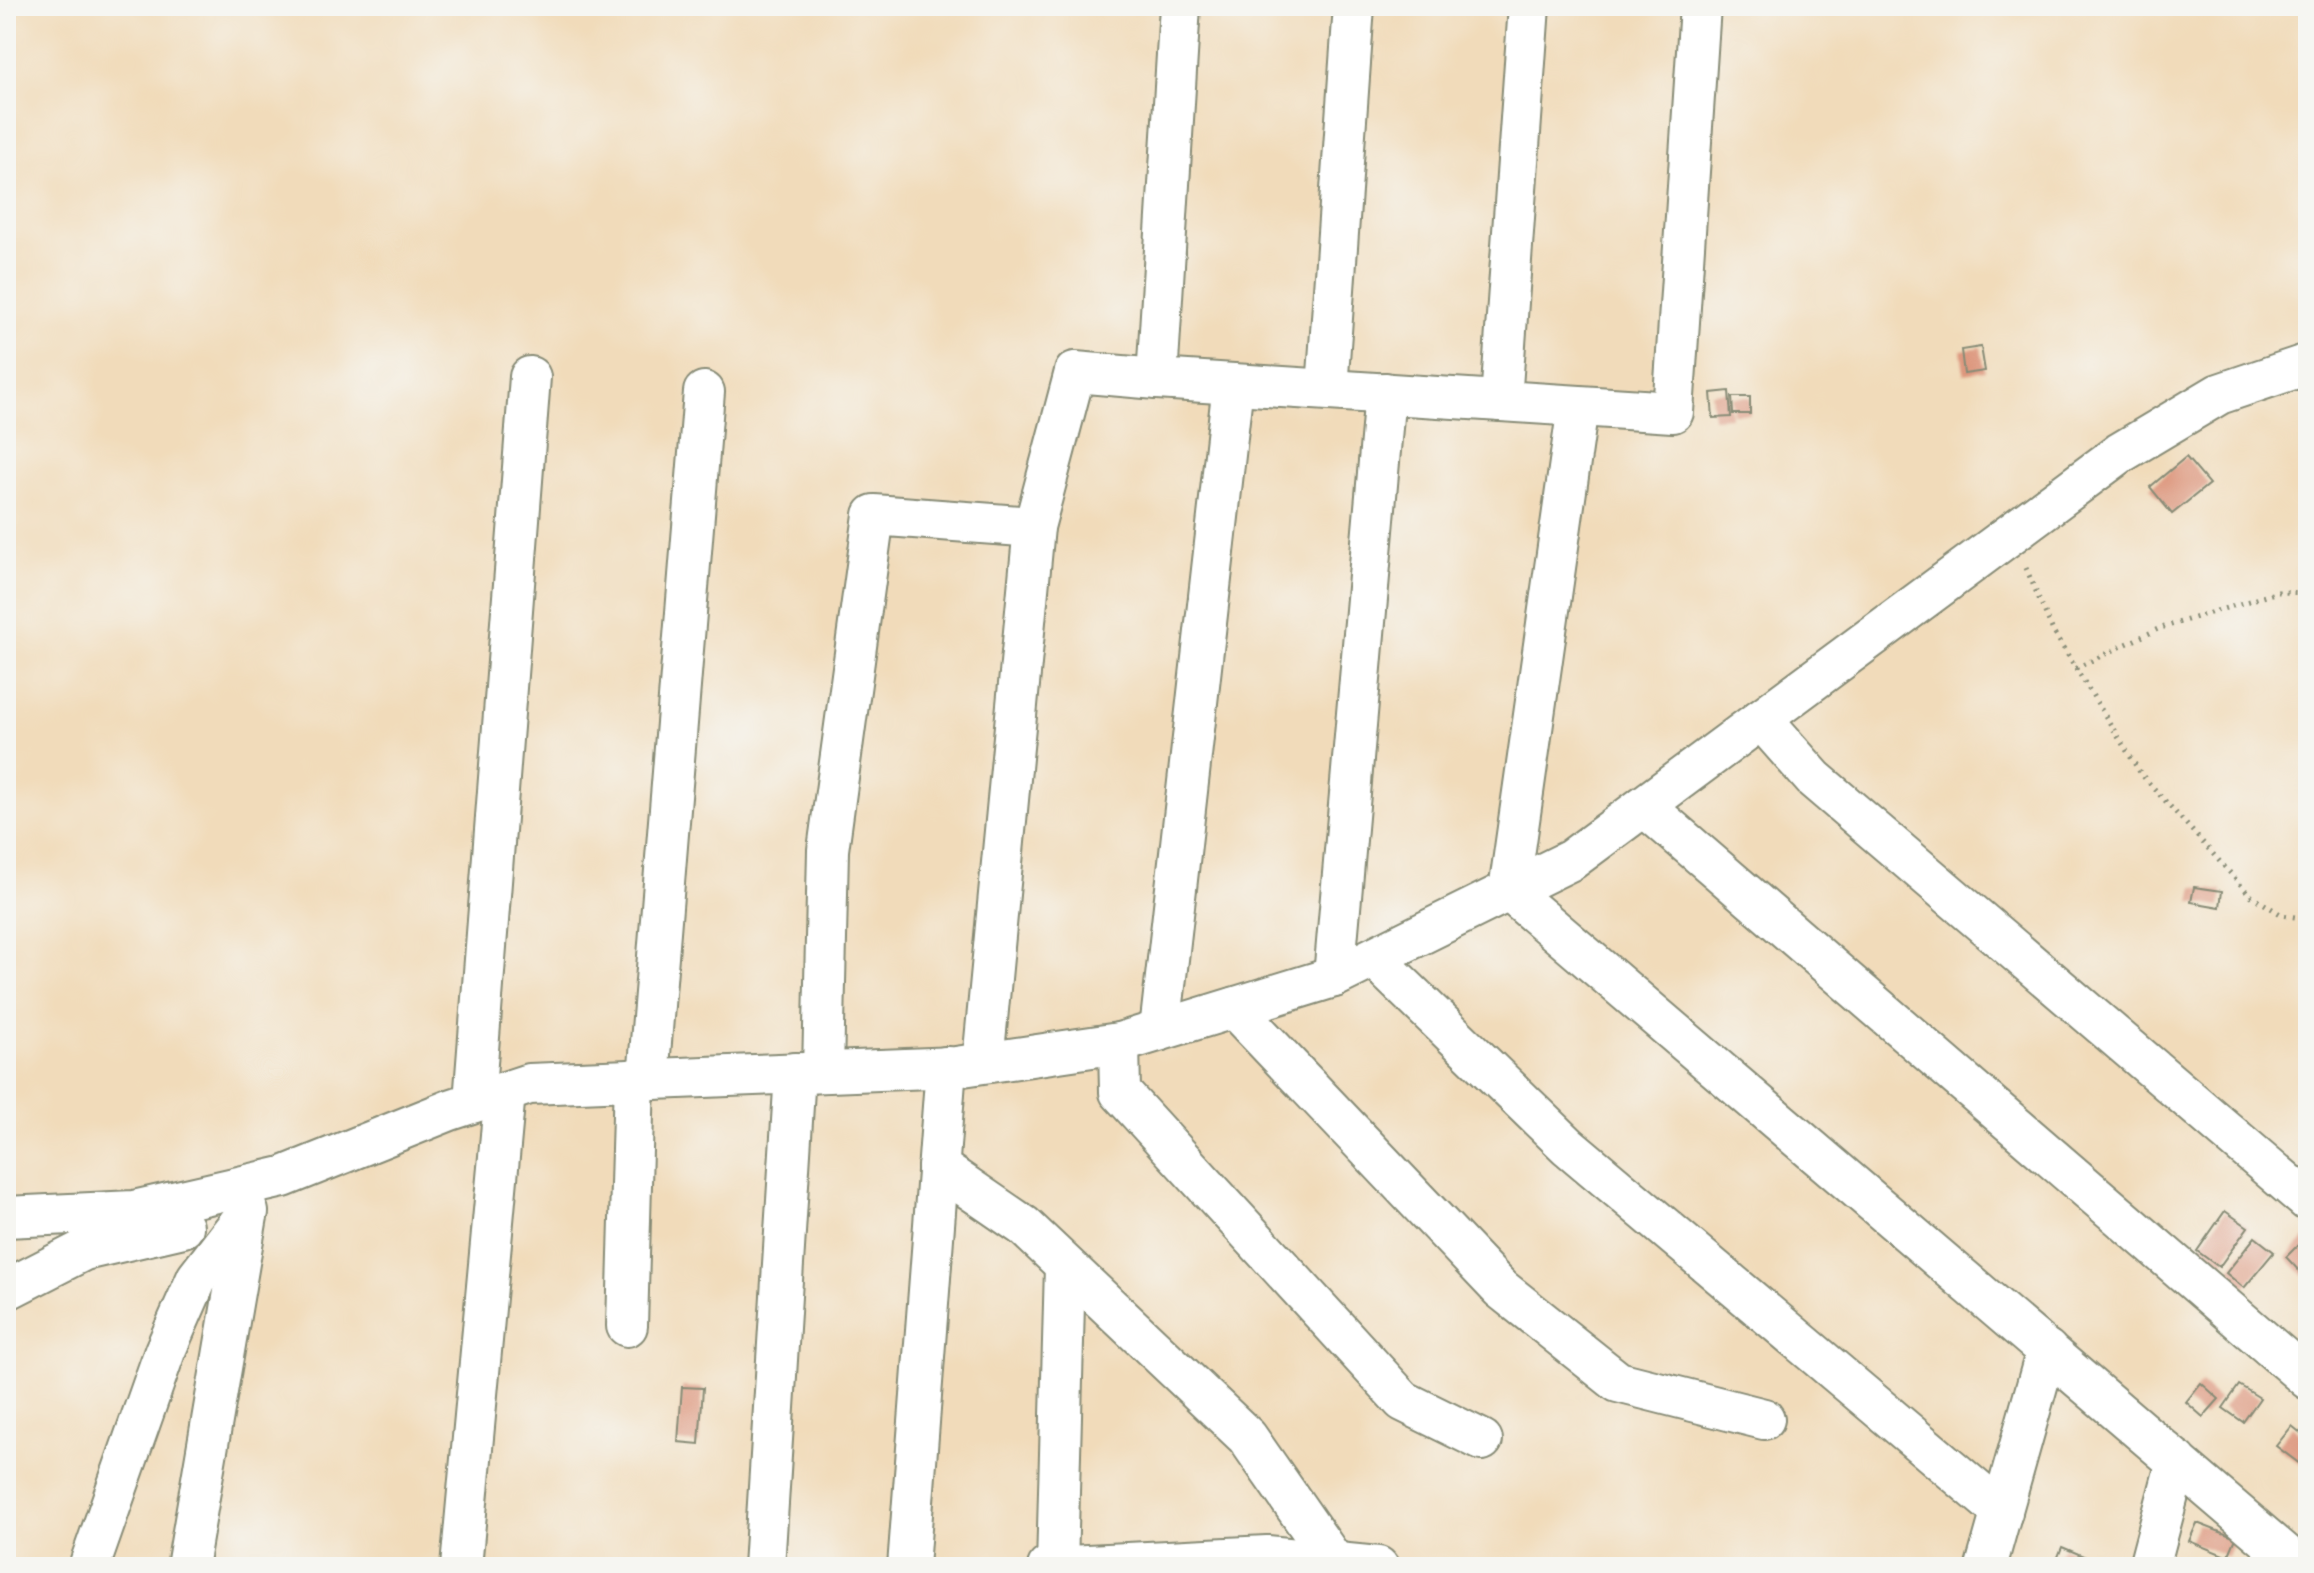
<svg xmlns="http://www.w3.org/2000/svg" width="2314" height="1573" font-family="'IM FELL French Canon',serif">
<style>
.building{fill:#dc9378}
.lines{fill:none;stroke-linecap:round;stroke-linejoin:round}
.minor-casing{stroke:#888c77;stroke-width:44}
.path{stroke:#888c77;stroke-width:5;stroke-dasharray:2 6;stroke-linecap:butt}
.minor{stroke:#fff;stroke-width:40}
</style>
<rect width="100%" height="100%" fill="#f6f6f2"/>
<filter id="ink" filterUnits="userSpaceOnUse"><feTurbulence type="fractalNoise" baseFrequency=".0125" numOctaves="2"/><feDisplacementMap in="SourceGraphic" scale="16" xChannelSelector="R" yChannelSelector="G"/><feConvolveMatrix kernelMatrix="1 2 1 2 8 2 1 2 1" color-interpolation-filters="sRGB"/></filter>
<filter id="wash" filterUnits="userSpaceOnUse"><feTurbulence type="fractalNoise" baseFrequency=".006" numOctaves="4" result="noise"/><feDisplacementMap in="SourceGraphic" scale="32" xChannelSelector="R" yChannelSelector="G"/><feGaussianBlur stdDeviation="1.8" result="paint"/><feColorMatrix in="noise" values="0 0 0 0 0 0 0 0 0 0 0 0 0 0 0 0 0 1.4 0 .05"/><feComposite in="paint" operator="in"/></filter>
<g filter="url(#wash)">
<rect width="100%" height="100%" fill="#f1dbba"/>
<g id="blocks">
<!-- building -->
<g class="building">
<path d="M 1981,347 L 1985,371 L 1964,374 L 1961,350 Z"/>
<path d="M 1729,391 L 1731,417 L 1713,418 L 1711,393 Z"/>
<path d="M 1732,397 L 1750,397 L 1750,414 L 1733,414 Z"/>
<path d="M 2186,457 L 2209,484 L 2172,514 L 2150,487 Z"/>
<path d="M 2194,887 L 2222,891 L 2220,907 L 2191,902 Z"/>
<path d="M 2225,1211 L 2248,1227 L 2219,1267 L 2197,1251 Z"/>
<path d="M 2308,1235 L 2308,1272 L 2304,1276 L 2286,1257 Z"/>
<path d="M 2255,1237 L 2274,1252 L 2244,1288 L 2226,1273 Z"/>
<path d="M 2201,1383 L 2219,1399 L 2203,1417 L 2186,1402 Z"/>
<path d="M 2239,1385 L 2260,1398 L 2243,1422 L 2223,1408 Z"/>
<path d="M 682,1387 L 703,1388 L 699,1444 L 678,1442 Z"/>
<path d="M 2292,1426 L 2308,1439 L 2308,1470 L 2276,1446 Z"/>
<path d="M 2197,1523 L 2236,1538 L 2228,1557 L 2189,1541 Z"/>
<path d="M 2062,1547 L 2093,1560 L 2090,1567 L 2054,1567 Z"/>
</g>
</g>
</g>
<g filter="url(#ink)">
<use href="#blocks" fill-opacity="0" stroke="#888c77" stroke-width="2"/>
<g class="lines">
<defs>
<g id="minor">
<path d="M 1180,6 L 1157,379 L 1673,412 L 1700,6"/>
<path d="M 1327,389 L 1354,6"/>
<path d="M 1501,401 L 1529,6"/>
<path d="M 1578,406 L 1509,891 L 2300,1567"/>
<path d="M 1761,719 L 1814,779 L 2308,1201"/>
<path d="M 1644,806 L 2308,1379"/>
<path d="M 1374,958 L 1568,1146 L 2002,1512"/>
<path d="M 1334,977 L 1385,393"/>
<path d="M 1234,1008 L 1501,1289 L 1618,1382 L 1764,1419"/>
<path d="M 1160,1030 L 1233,384"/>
<path d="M 1119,1043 L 1120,1092 L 1403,1401 L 1482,1440"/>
<path d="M 983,1062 L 1034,527 L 1075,372 L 1157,379"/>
<path d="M 823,1071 L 828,850 L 874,515 L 1034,527"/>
<path d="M 648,1079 L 704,392"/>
<path d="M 474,1102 L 530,377"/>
<path d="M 938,1167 L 1024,1226 L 1247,1437 L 1334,1562"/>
<path d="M 6,1217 L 134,1211 L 283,1177 L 450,1110 L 529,1084 L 956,1067 L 1119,1043 L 1334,977 L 1571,860 L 2120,453 L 2219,394 L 2308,364"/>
<path d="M 6,1290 L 84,1250 L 183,1227"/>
<path d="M 627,1326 L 634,1079"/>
<path d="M 89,1567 L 165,1351 L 197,1278 L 248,1212"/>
<path d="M 187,1567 L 247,1216"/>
<path d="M 461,1567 L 505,1092"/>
<path d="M 764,1567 L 795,1073"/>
<path d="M 908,1567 L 946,1067"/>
<path d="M 1048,1567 L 1267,1556 L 1378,1567"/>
<path d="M 1057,1567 L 1065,1266"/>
<path d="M 1986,1567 L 2047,1350"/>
<path d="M 2149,1567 L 2177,1461"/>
</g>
</defs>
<!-- minor casing -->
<use href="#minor" class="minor-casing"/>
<!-- path -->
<g class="path">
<path d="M 2026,568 L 2053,631 L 2141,774 L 2250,895 L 2282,915 L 2308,919"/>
<path d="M 2076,668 L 2158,629 L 2278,592 L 2308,593"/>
</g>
<!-- minor -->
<use href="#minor" class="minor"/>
</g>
</g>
<!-- margin -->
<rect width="2314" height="1573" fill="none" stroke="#f6f6f2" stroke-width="32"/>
</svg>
